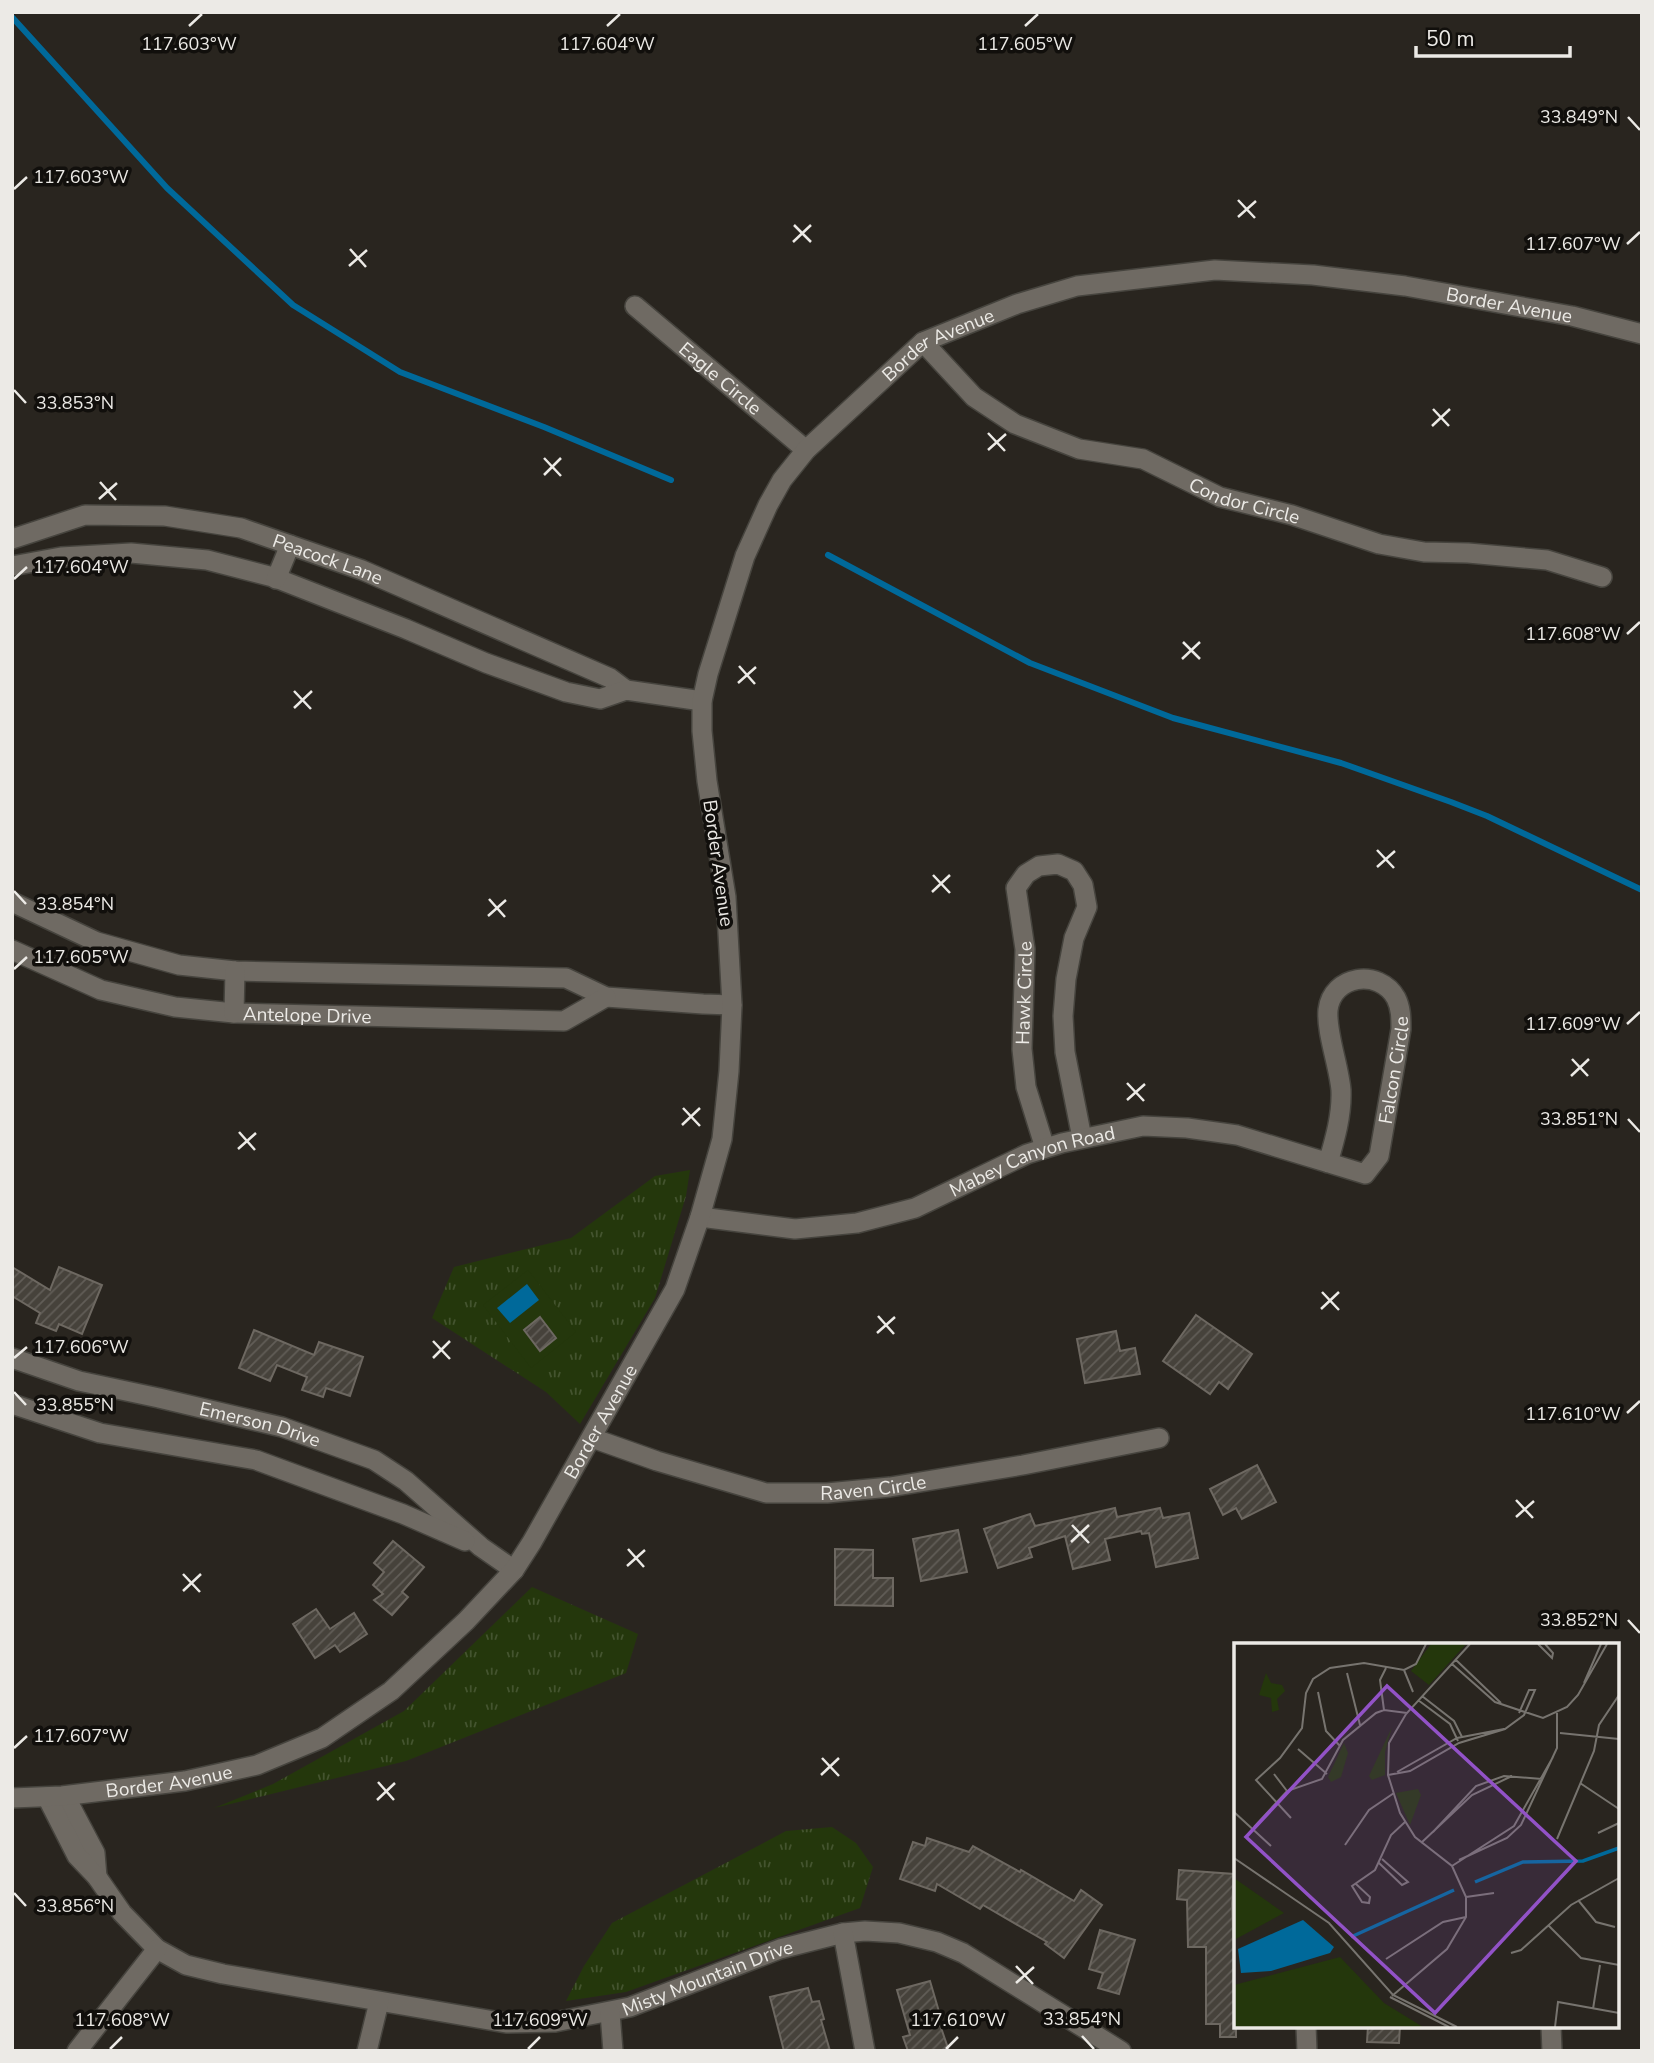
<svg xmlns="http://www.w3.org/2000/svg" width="1654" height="2063" font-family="'Nunito Sans',sans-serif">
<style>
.grass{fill:url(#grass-tufts)}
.pitch{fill:#24370c}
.water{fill:#00699a}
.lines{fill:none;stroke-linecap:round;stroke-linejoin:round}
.stream{stroke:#00699a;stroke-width:6}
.building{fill:url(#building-hatch);stroke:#6d6861;stroke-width:2}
.minor-casing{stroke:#46443e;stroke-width:22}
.tertiary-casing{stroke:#46443e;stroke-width:22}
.minor{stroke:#6f6a63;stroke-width:19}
.tertiary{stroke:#6f6a63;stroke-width:19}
.ticks{fill:none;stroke:#eceae6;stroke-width:2.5}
.labels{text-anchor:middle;stroke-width:7;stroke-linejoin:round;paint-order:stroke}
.street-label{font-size:19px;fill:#eceae6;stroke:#110f0c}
.inset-river{fill:none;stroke:#00699a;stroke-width:3.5}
.inset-road{fill:none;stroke:#77746f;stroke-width:2}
.view{fill:#9252c7;fill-opacity:0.15;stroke:#9252c7;stroke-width:3.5}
.inset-edge{fill:none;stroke:#eceae6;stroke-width:3.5}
.ticks-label{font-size:18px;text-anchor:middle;fill:#eceae6;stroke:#110f0c;stroke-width:7;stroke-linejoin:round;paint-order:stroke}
</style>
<defs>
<pattern id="grass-tufts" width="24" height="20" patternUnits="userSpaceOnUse" patternTransform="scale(1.75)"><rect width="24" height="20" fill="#24370c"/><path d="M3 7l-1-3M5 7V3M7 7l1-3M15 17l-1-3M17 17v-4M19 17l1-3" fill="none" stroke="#44542f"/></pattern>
<pattern id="building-hatch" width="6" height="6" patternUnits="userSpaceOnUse" patternTransform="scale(1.75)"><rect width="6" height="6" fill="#46423b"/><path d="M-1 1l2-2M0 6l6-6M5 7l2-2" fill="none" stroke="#615d57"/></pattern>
</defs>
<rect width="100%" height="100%" fill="#29251f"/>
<!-- grass -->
<g class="grass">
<path d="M 690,1170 L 686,1196 L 655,1298 L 580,1424 L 546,1392 L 432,1318 L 454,1267 L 571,1238 L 655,1176 Z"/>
<path d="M 532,1587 L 638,1634 L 626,1673 L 406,1761 L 214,1808 L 273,1784 L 404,1711 Z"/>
<path d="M 832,1827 L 856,1843 L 873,1867 L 860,1908 L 626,1992 L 566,2001 L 584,1966 L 612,1923 L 786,1831 Z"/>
</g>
<!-- pitch -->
<path class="pitch" d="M 528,1270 L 576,1332 L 531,1368 L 483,1305 Z"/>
<!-- water -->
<path class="water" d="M 527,1284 L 539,1300 L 510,1323 L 497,1308 Z"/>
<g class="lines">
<!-- stream -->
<g class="stream">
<path d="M 12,17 L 167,188 L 293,305 L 400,372 L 544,427 L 671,480"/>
<path d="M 828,555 L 1030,663 L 1173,718 L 1341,763 L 1451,802 L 1487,816 L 1642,890"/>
</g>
</g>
<!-- building -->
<g class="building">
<path d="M 12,1267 L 50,1290 L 59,1267 L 102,1285 L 82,1334 L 59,1324 L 56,1331 L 36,1323 L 40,1313 L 12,1296 Z"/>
<path d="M 1196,1315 L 1252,1354 L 1228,1389 L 1219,1382 L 1210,1394 L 1163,1361 Z"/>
<path d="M 540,1317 L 556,1338 L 540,1351 L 524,1330 Z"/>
<path d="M 254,1330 L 314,1355 L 319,1342 L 363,1357 L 350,1396 L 326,1388 L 323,1397 L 302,1390 L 307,1377 L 277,1365 L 270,1381 L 239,1368 Z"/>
<path d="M 1116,1331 L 1120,1351 L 1135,1348 L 1140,1374 L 1085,1383 L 1077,1339 Z"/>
<path d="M 1257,1465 L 1276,1502 L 1242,1519 L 1236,1508 L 1223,1515 L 1210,1489 Z"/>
<path d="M 1115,1508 L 1117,1517 L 1160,1508 L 1163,1518 L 1189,1513 L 1198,1558 L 1156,1567 L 1149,1533 L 1142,1534 L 1141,1531 L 1105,1539 L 1110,1560 L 1073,1569 L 1065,1536 L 1029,1548 L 1032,1557 L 998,1568 L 984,1529 L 1030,1514 L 1035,1526 Z"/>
<path d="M 958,1530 L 967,1572 L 921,1581 L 913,1539 Z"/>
<path d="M 393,1541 L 424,1567 L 402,1592 L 408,1597 L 392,1615 L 374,1600 L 383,1594 L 373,1585 L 384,1572 L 374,1563 Z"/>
<path d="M 835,1549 L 873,1550 L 873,1578 L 893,1578 L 893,1606 L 835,1605 Z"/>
<path d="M 316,1609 L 330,1629 L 354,1613 L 367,1634 L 340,1652 L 335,1645 L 315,1658 L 293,1624 Z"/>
<path d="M 927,1838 L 969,1852 L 973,1846 L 1020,1872 L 1021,1870 L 1074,1901 L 1081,1890 L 1102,1905 L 1064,1958 L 1045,1944 L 1047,1942 L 983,1905 L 980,1909 L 937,1884 L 935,1891 L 900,1879 L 913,1842 L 925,1846 Z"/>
<path d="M 1179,1870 L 1234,1874 L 1232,1904 L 1234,1959 L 1236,1959 L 1236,2037 L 1220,2037 L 1220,2024 L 1206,2024 L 1206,1947 L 1188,1947 L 1187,1900 L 1177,1899 Z"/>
<path d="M 1100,1930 L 1135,1940 L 1119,1994 L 1098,1988 L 1103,1973 L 1089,1969 Z"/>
<path d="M 930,1981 L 940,2015 L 937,2016 L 949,2051 L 908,2051 L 903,2037 L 910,2035 L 897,1990 Z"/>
<path d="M 808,1988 L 812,2002 L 819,2001 L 824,2019 L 821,2020 L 830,2051 L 784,2051 L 770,1997 Z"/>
<path d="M 1368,2026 L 1400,2026 L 1399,2043 L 1367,2042 Z"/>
</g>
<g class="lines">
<defs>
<g id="minor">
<path id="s1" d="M 635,306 L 806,450"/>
<path id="s2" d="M 923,342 L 974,397 L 1015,424 L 1079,449 L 1143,459 L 1220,497 L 1292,515 L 1379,544 L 1424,552 L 1468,553 L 1547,560 L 1602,577"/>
<path id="s3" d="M 12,539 L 85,515 L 165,516 L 241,528 L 362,570 L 610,678 L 626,690"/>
<path d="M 12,566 L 61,557 L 131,553 L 207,560 L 273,577 L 406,629 L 486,663 L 566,692 L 600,699 L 626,690 L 702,701"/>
<path d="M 276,579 L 290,545"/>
<path d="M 12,902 L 97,942 L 179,965 L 235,971 L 566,978 L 606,997 L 703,1004 L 732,1005"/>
<path id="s4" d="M 12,950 L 101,990 L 175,1007 L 234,1013 L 564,1021 L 606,997"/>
<path d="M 234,1013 L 235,971"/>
<path id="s5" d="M 1045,1148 L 1026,1087 L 1022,1049 L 1025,949 L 1016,888 L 1026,874 L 1039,866 L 1058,864 L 1074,871 L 1083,885 L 1087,907 L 1074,938 L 1066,979 L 1063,1016 L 1065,1052 L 1082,1138"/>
<path id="s6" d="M 700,1217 L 795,1229 L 857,1223 L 915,1208 L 1027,1154 L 1062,1143 L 1143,1126 L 1187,1128 L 1237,1135 L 1365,1174 L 1379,1156 L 1401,1029 C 1401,1018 1401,1008 1396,998 C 1379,968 1332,975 1328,1010 C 1326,1032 1339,1066 1341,1090 C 1342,1115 1335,1139 1328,1163"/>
<path id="s7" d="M 12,1358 L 79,1381 L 159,1398 L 282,1427 L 374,1460 L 406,1481 L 481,1547 L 514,1570"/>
<path d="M 12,1404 L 100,1433 L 256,1460 L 403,1514 L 465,1541"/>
<path id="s8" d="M 592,1438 L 657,1461 L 766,1493 L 827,1493 L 890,1487 L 1023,1465 L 1159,1438"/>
<path d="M 65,1796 L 95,1853 L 97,1877"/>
<path id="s9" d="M 47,1797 L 77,1856 L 97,1877 L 122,1913 L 157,1949 L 186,1965 L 223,1974 L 506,2023 L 555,2022 L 630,2007 L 780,1949 L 843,1933 L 865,1931 L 899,1933 L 937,1942 L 963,1953 L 1121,2051"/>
<path d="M 843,1933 L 865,2051"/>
<path d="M 610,2013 L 613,2051"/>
<path d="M 1306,2026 L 1307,2051"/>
<path d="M 1551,2026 L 1552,2051"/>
<path d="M 77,2051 L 157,1949"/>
<path d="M 367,2051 L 379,2002"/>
</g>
<g id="tertiary">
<path id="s10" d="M 12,1798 L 62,1796 L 185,1781 L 257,1765 L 322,1738 L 391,1691 L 466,1621 L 514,1570 L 532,1542 L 675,1289 L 700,1217 L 722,1139 L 729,1071 L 732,1005 L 726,897 L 707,781 L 702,731 L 702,701 L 708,674 L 745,556 L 768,505 L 782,480 L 806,450 L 923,342 L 1017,304 L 1077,286 L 1215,270 L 1313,275 L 1405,286 L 1572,316 L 1642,334"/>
</g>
</defs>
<!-- minor casing -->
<use href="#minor" class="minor-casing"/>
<!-- tertiary casing -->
<use href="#tertiary" class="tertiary-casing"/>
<!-- minor -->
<use href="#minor" class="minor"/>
<!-- tertiary -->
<use href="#tertiary" class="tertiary"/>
</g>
<!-- ticks -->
<path class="ticks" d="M 189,26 L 202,14M 607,26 L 620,14M 1025,26 L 1038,14M 1628,117 L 1640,130M 14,189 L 27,177M 1238,200 L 1255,218M 1238,217 L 1256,201M 794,225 L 811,242M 793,242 L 811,225M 1627,244 L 1640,232M 350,249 L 366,267M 349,266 L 367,250M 14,390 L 26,403M 1433,409 L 1449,426M 1432,426 L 1450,409M 988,433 L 1005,451M 988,450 L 1006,434M 544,458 L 561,476M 544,475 L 561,458M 100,482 L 116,500M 99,499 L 117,483M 14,579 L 27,567M 1627,634 L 1640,622M 1183,642 L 1200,659M 1182,659 L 1200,642M 739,666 L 755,684M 738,683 L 756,667M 294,691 L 311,709M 294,708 L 312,691M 1377,850 L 1394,868M 1377,867 L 1395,851M 933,875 L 950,893M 14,891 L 26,904M 932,892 L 950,875M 489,899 L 505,917M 488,916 L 506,900M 14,969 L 27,957M 1627,1024 L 1640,1012M 1572,1059 L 1588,1076M 1571,1076 L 1589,1059M 1127,1083 L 1144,1101M 1127,1100 L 1145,1084M 683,1108 L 700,1126M 1628,1119 L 1640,1132M 682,1125 L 700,1108M 239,1132 L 255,1150M 238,1149 L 256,1133M 1322,1292 L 1339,1310M 1321,1309 L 1339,1292M 878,1316 L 894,1334M 877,1333 L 895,1317M 433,1341 L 450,1359M 14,1358 L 27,1347M 433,1358 L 450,1341M 14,1392 L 26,1405M 1627,1413 L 1640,1401M 1516,1500 L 1533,1518M 1516,1517 L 1534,1501M 1072,1525 L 1089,1543M 1071,1542 L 1089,1525M 628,1549 L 644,1567M 627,1566 L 645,1550M 183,1574 L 200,1592M 183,1591 L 201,1574M 1628,1620 L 1640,1633M 14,1748 L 27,1736M 822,1758 L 839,1776M 821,1775 L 839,1758M 378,1782 L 394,1800M 377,1800 L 395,1783M 14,1893 L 26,1906M 1016,1966 L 1033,1984M 1016,1983 L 1034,1967M 1082,2036 L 1094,2049M 110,2049 L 122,2037M 528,2049 L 540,2037M 946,2049 L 958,2037"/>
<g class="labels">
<!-- street labels -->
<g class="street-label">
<text dy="7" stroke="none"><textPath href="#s10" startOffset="2529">Border Avenue</textPath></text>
<text dy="7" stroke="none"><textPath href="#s10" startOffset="1941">Border Avenue</textPath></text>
<text dy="7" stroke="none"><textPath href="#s1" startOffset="112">Eagle Circle</textPath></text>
<text dy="7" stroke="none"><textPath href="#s2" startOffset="368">Condor Circle</textPath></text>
<text dy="7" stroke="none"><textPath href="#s3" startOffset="326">Peacock Lane</textPath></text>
<text transform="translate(719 863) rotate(82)" y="7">Border Avenue</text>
<text dy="7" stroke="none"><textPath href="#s5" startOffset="158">Hawk Circle</textPath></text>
<text dy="7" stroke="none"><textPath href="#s4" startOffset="306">Antelope Drive</textPath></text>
<text dy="7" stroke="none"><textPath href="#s6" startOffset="800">Falcon Circle</textPath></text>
<text dy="7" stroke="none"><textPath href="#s6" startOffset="345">Mabey Canyon Road</textPath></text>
<text dy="7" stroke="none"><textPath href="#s10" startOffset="746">Border Avenue</textPath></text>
<text dy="7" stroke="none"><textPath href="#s7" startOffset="257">Emerson Drive</textPath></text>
<text dy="7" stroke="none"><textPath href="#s8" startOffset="290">Raven Circle</textPath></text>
<text dy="7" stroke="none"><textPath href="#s10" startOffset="158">Border Avenue</textPath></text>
<text dy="7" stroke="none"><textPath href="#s9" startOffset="756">Misty Mountain Drive</textPath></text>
</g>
</g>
<!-- overview -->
<g transform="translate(1234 1643)">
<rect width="385" height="385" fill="#29251f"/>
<path d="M 197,1 L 232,1 L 195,42 L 177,28 ZM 32,30 L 37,40 L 48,42 L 51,48 L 43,56 L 45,67 L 38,69 L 37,55 L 25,52 ZM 158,84 L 151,109 L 151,132 L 138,137 L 135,133 ZM 110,100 L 114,110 L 107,134 L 97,139 L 94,134 ZM 184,146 L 187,152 L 176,182 L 162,150 ZM 0,235 L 50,270 L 0,297 ZM 106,314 L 150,360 L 189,384 L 0,384 L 0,342 Z" fill="#24370c"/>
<path d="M 69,277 L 100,304 L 96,310 L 37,328 L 7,330 L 4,306 Z" fill="#00699a"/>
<path class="inset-river" d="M 241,239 L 289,219 L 349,218 L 385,205M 117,294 L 220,247"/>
<path class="inset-road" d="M 304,1 L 318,15 L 319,10 L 311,1M 222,17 L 267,60M 218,21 L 261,59 L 309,75 L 333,64 L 344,52 L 373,1M 170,27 L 179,49M 113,30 L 126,82M 350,40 L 367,1M 84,49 L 92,88 L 106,103M 188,53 L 220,78 L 228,94M 184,57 L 216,81 L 224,98M 150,67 L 146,37 L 152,25M 326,90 L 385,96M 64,106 L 93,131M 163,129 L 223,95 L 270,86M 40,131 L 53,148M 154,132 L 176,128 L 225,100 L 271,86 L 290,72 L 301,47 L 295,47 L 285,70M 346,140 L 385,166M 0,169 L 37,203M 57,175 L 22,137 L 46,115 L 68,85 L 72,50 L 79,36 L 96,25 L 130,20 L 170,27 L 182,21 L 192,1M 20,184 L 53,148 L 88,136 L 109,97 L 142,70 L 150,67 L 173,70M 199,189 L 242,143 L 270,133 L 308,136M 364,190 L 385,180M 323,196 L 360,108 L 365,82 L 385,52M 187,200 L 238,152 L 278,133M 111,202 L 135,167 L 160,150M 0,215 L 95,280 L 159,352 L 223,384M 225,217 L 273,195 L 287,182 L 323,105 L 323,70M 145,220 L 168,242 L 174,239 L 148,216M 218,223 L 280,183 L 319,114M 122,241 L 136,254 L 135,260 L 128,259 L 118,243 L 141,227 L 157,192 L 171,179M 232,254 L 260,250M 344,257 L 362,279 L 381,284M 314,282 L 347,315 L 385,322M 277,310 L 287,307 L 337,262 L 385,235M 152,316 L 209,279 L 232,274M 158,353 L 213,306 L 232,274 L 232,254 L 218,223 L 181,194 L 166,170 L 154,132 L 155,100 L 172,71 L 236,1M 156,354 L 215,384M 359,366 L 366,322M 321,384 L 324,359 L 385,370"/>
<path class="view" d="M 153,43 L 342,218 L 201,370 L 12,194 Z"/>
<rect width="385" height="385" class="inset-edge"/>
</g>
<g class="ticks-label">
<text x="189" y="50">117.603°W</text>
<text x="607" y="50">117.604°W</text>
<text x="1025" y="50">117.605°W</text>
<text x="1579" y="123">33.849°N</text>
<text x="81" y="183">117.603°W</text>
<text x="1573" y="250">117.607°W</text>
<text x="75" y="409">33.853°N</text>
<text x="81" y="573">117.604°W</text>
<text x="1573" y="640">117.608°W</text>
<text x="75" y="910">33.854°N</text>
<text x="81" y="963">117.605°W</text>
<text x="1573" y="1030">117.609°W</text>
<text x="1579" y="1125">33.851°N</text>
<text x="81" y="1353">117.606°W</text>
<text x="75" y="1411">33.855°N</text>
<text x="1573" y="1420">117.610°W</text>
<text x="1579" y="1626">33.852°N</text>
<text x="81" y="1742">117.607°W</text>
<text x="75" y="1912">33.856°N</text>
<text x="1082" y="2025">33.854°N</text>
<text x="122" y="2026">117.608°W</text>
<text x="540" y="2026">117.609°W</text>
<text x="958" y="2026">117.610°W</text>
</g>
<!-- border -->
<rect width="1654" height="2063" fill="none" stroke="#eceae6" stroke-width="28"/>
<!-- scale -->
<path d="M1416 46v10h154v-10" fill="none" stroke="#eceae6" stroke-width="3.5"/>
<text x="1426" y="46" font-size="21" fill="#eceae6" stroke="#110f0c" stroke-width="5" paint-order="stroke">50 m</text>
</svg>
